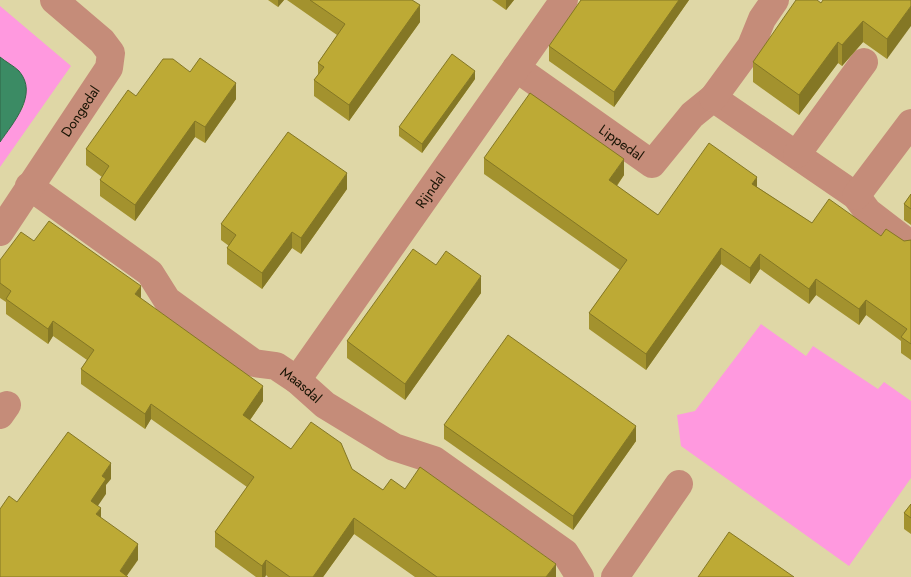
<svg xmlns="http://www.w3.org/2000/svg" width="911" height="577" font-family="Jost,sans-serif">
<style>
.green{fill:#ff99df}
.water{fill:#3b8b64;stroke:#306747}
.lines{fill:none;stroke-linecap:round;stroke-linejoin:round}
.minor{stroke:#c58c79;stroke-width:28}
.wall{fill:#a3922e}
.shaded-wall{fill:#847725}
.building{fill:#bdaa35;stroke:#847725}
.labels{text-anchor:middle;stroke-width:4;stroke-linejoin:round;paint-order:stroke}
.street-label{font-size:14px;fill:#171303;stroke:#dfd7a6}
</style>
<rect width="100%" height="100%" fill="#dfd7a6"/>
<!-- green -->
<g class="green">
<path d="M 0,6 L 71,66 L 0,167 L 0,142 L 24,106 L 18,70 L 0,57 Z"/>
<path d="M 761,324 L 806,356 L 813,346 L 878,389 L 884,382 L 911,401 L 911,478 L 849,566 L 681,446 L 677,415 L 695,411 Z"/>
</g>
<!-- water -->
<path class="water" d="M 0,57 C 6,62 14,66 19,71 C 39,94 13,123 0,142 Z"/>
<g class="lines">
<!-- minor -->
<g class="minor">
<path id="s1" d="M 516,68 L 652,164 L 692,115 L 713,98 L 856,196 L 868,212 L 906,241"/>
<path d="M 713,98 L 751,46 L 762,19 L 775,0"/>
<path d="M 797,154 L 864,62"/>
<path id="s2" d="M 29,186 L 150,273 L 167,300 L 254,363 L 276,366 L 297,380 L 325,405 L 394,447 L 434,460 L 565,553 L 580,577"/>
<path d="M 856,196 L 911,123"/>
<path id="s3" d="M 0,232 L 109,68 L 111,53 L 102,41 L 54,0"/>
<path id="s4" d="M 297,380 L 564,0"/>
<path d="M 0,415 L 7,405"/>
<path d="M 615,577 L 679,484"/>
</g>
</g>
<!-- wall -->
<g class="wall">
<path d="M 268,0 L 284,0 L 278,7 Z"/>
<path d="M 287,0 L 412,0 L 420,22 L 349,121 L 314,96 L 314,80 L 318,75 L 318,63 L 337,35 Z"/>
<path d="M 492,0 L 514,0 L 506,10 Z"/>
<path d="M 581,0 L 689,0 L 614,107 L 549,61 L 549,46 Z"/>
<path d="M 911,0 L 887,59 L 863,42 L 842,66 L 838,63 L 799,115 L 753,82 L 753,62 L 821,3 Z"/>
<path d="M 190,72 L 236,99 L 205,143 L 195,137 L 135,221 L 100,196 L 100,180 L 102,177 L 86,165 L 86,149 Z"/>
<path d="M 475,79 L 422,153 L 399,136 L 399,127 Z"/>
<path d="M 484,158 L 624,175 L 617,186 L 658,215 L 757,187 L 812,223 L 904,241 L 911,240 L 911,360 L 901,353 L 901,341 L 866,315 L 859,325 L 816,295 L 809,304 L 760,269 L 750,284 L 721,264 L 646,370 L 589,329 L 589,313 L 620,270 L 484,174 Z"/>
<path d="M 347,189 L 301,254 L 292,248 L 262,289 L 227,264 L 227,248 L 229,246 L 221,240 L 221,224 Z"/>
<path d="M 911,194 L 911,225 L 904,220 L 904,204 Z"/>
<path d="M 34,241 L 141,299 L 263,401 L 250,420 L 291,449 L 352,469 L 383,490 L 405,489 L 556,577 L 415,577 L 354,534 L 323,577 L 268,577 L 266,575 L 265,577 L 256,577 L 215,547 L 215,532 L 247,487 L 151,419 L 145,429 L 81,384 L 81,369 L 87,360 L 53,336 L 48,344 L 6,314 L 6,302 L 0,298 L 0,260 Z"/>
<path d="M 436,265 L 481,293 L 405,400 L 347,358 L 347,341 Z"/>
<path d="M 444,425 L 636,441 L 573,530 L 444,439 Z"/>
<path d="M 911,504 L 911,534 L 904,529 L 904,513 Z"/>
</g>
<!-- shaded-wall -->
<g class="shaded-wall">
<path d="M 278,0 L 284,0 L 278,7 Z"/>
<path d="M 506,0 L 514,0 L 506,10 Z"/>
<path d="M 679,0 L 689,0 L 614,107 L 614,92 Z"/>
<path d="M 420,5 L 420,22 L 349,121 L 349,105 Z"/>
<path d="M 911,6 L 911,26 L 887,59 L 887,39 Z"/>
<path d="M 863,21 L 863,42 L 842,66 L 842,45 Z"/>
<path d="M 838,42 L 838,63 L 799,115 L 799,95 Z"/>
<path d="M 475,71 L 475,79 L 422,153 L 422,144 Z"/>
<path d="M 236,83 L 236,99 L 205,143 L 205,127 Z"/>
<path d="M 195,121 L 195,137 L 135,221 L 135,205 Z"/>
<path d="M 624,159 L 624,175 L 609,196 L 609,180 Z"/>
<path d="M 347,173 L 347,189 L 301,254 L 301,238 Z"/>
<path d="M 757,177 L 757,193 L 752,184 Z"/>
<path d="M 292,232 L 292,248 L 262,289 L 262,273 Z"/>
<path d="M 721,248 L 721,264 L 646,370 L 646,354 Z"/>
<path d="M 760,254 L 760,269 L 750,284 L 750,268 Z"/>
<path d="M 481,276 L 481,293 L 405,400 L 405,384 Z"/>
<path d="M 816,279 L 816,295 L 809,304 L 809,289 Z"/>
<path d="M 141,286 L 141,301 L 135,294 Z"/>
<path d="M 866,300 L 866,315 L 859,325 L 859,309 Z"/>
<path d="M 53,321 L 53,336 L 48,344 L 48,329 Z"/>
<path d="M 263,386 L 263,401 L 243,430 L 243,415 Z"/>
<path d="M 151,404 L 151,419 L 145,429 L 145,414 Z"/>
<path d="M 636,426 L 636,441 L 573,530 L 573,516 Z"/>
<path d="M 111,463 L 111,479 L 106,485 L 106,494 L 91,516 L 91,501 L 102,476 Z"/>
<path d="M 101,508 L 101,523 L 96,514 Z"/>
<path d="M 354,518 L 354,534 L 323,577 L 313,577 Z"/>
<path d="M 138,544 L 138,560 L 126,577 L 120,571 Z"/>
<path d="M 266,560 L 266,575 L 265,577 L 262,577 L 262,566 Z"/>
<path d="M 556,564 L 556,577 L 546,577 Z"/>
</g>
<!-- building -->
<g class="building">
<path d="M 310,0 L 412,0 L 420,5 L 349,105 L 314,80 L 324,67 L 318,63 L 345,24 Z"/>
<path d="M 581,0 L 679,0 L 614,92 L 549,46 Z"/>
<path d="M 796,0 L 817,0 L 821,3 L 823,0 L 911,0 L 911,6 L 887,39 L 863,21 L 842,45 L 838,42 L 799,95 L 753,62 Z"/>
<path d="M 452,54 L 475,71 L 422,144 L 399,127 Z"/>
<path d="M 200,58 L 236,83 L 205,127 L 195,121 L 135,205 L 100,180 L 109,166 L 86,149 L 128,90 L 136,96 L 163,59 L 173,59 L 190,72 Z"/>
<path d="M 530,93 L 624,159 L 609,180 L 658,215 L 709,143 L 757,177 L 752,184 L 812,223 L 829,199 L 881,236 L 886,229 L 904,241 L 911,240 L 911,344 L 901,337 L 907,329 L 866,300 L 859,309 L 816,279 L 809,289 L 760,254 L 750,268 L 721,248 L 646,354 L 589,313 L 627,260 L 484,158 Z"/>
<path d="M 288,132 L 347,173 L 301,238 L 292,232 L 262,273 L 227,248 L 236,235 L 221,224 Z"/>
<path d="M 911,194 L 911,209 L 904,204 Z"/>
<path d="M 49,221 L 141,286 L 135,294 L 263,386 L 243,415 L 291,449 L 311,422 L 341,443 L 352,469 L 383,490 L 391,479 L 405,489 L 420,467 L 556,564 L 546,577 L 437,577 L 354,518 L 313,577 L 290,577 L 266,560 L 262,566 L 215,532 L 254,477 L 151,404 L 145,414 L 81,369 L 94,350 L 53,321 L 48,329 L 6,299 L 11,291 L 0,283 L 0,260 L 21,232 L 34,241 Z"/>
<path d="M 413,249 L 436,265 L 446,251 L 481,276 L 405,384 L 347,341 Z"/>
<path d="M 508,335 L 636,426 L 573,516 L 444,425 Z"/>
<path d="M 68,432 L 111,463 L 102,476 L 106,479 L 91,501 L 101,508 L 96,514 L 138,544 L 120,571 L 128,577 L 0,577 L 0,509 L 9,496 L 17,502 Z"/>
<path d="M 911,504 L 911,518 L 904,513 Z"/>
<path d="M 729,532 L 794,577 L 698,577 Z"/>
</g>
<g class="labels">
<!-- street labels -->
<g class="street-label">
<text dy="5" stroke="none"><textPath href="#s3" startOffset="145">Dongedal</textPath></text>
<text dy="5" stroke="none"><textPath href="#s1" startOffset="129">Lippedal</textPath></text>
<text dy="5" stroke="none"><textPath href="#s4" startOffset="232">Rijndal</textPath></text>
<text dy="5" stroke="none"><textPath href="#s2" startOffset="342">Maasdal</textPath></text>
</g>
</g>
</svg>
